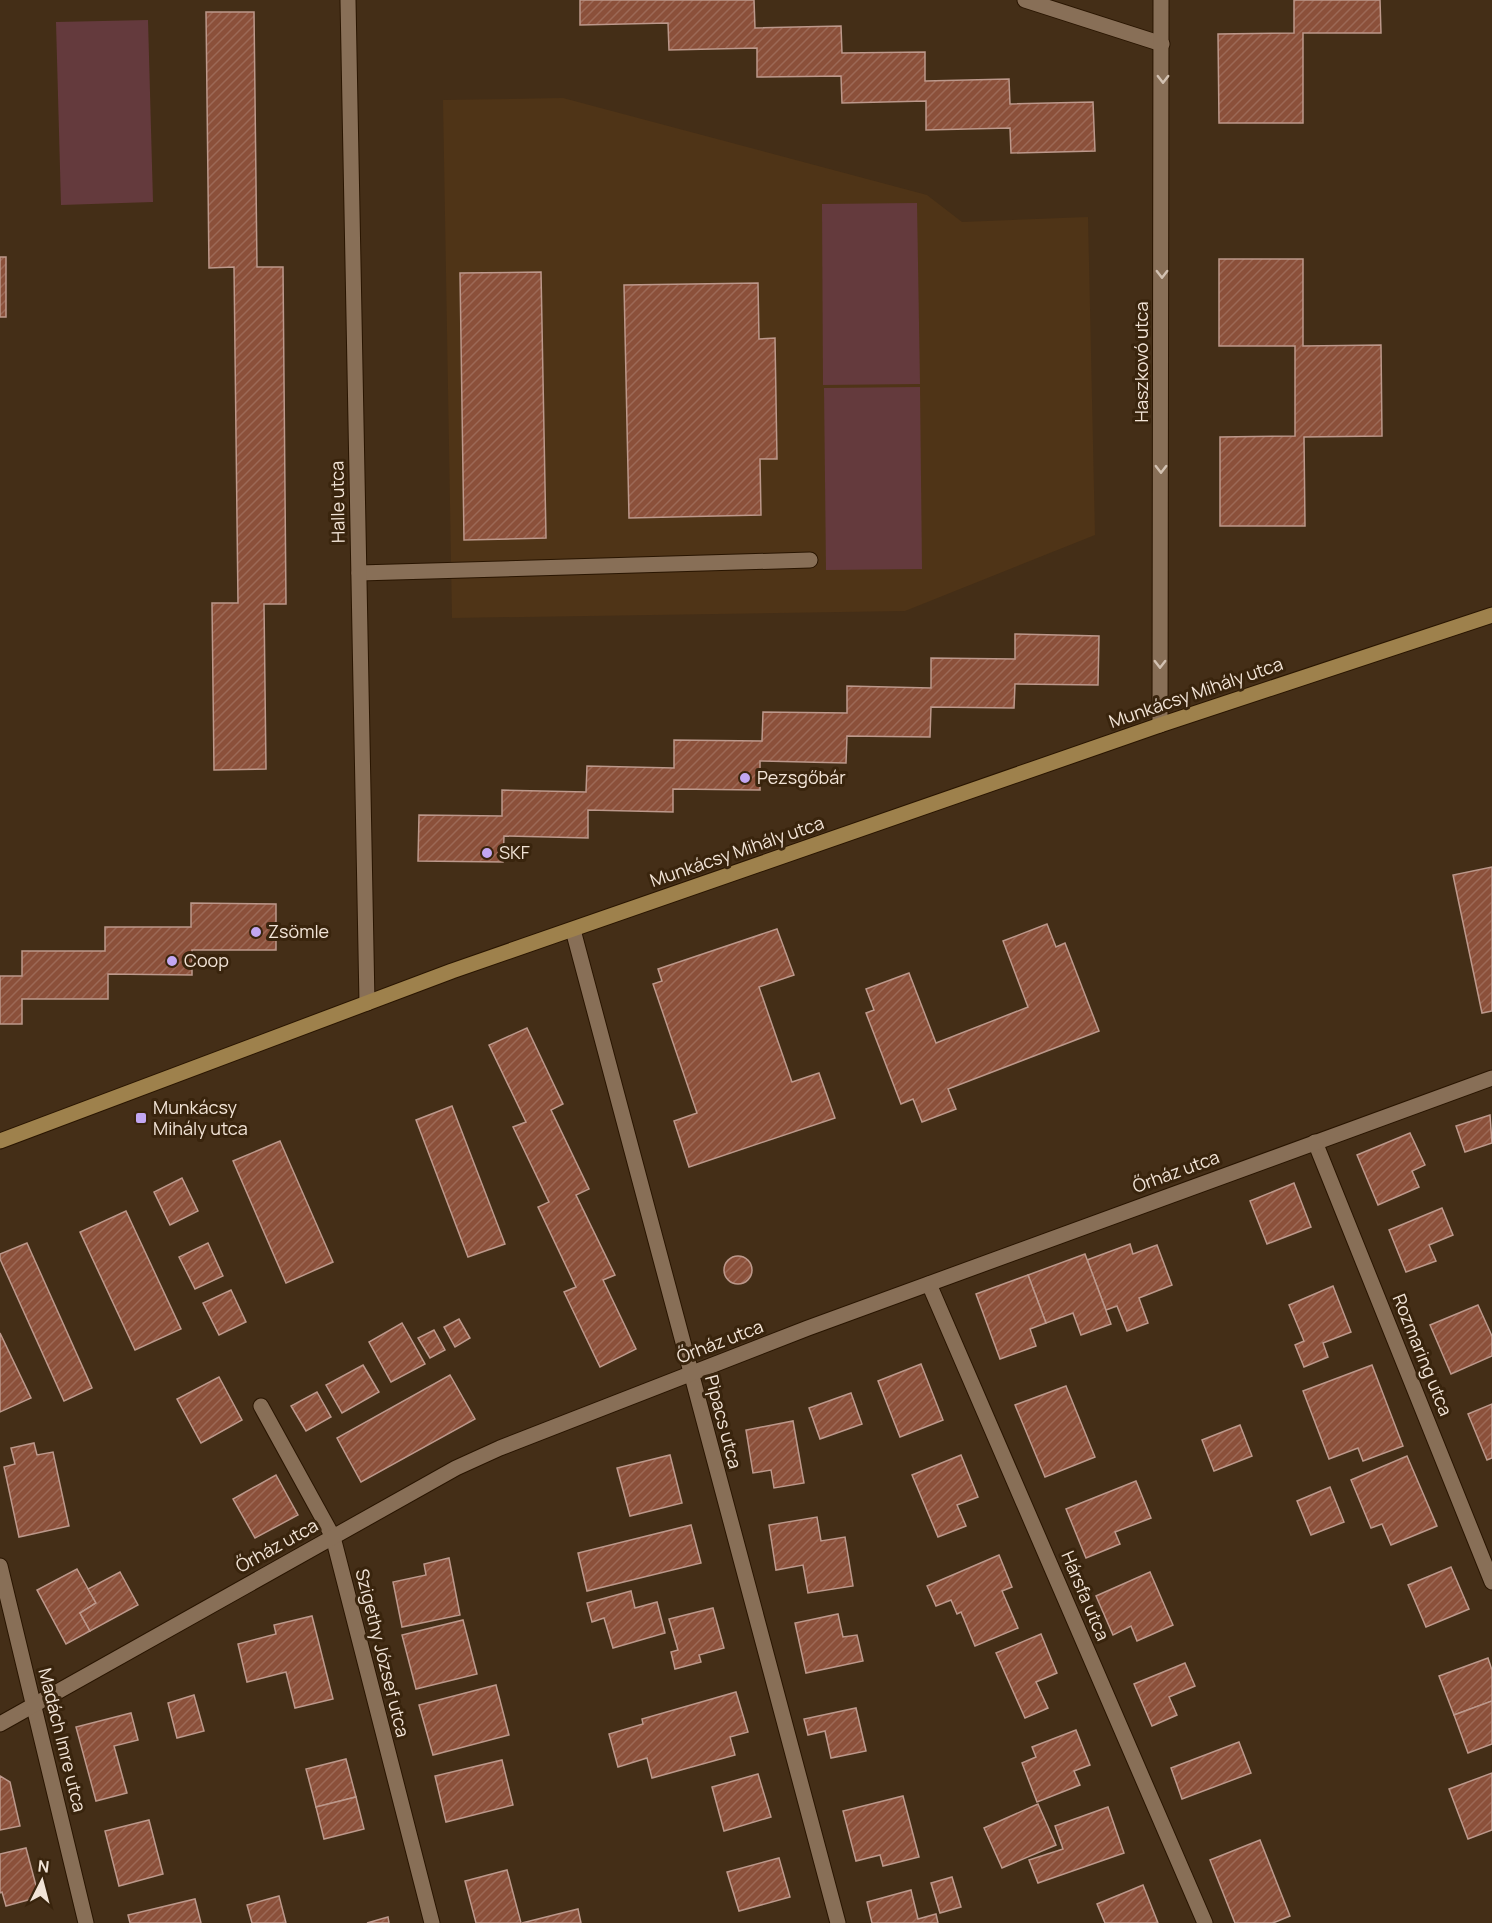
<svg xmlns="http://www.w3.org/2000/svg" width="1492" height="1923" font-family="Manrope,sans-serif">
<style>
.built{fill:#4f3417}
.garden{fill:#643a3d}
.building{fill:url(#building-hatch);stroke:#bc988b;stroke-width:1.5}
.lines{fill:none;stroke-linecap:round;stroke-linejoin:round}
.lane-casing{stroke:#291501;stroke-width:17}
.street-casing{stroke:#291501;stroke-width:17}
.secondary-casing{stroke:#291501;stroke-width:17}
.lane{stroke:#886f57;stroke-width:15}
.street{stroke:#886f57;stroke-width:15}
.secondary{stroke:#9e814c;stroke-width:15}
.oneway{stroke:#d2c1b1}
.poi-dot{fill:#c2a7f2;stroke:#39240d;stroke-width:2}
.labels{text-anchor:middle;stroke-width:6;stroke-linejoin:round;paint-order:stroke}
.street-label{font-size:18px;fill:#f2e4d7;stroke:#39240d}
.poi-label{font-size:18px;fill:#f2e4d7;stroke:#39240d;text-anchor:start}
</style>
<defs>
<pattern id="building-hatch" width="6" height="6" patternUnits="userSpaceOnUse" patternTransform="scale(1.5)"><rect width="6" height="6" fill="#8b503a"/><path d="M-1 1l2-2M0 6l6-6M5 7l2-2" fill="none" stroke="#9c6956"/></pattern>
</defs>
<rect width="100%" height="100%" fill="#442e17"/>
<!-- built -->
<path class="built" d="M 563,98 L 927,195 L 962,222 L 1088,217 L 1095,535 L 905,611 L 452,618 L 443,100 Z"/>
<!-- garden -->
<g class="garden">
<path d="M 148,20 L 153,202 L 61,205 L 56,22 Z"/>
<path d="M 917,203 L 920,384 L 823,385 L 822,204 Z"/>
<path d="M 920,387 L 922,569 L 826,570 L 824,388 Z"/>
</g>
<!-- building -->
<g class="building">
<path d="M 580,0 L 754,0 L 755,28 L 841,26 L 842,53 L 925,52 L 925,81 L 1009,79 L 1010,104 L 1093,102 L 1095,151 L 1011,153 L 1010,128 L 926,130 L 926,101 L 842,103 L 841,76 L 757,77 L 757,48 L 669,50 L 668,23 L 580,25 Z"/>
<path d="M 1294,0 L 1380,0 L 1381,33 L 1303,33 L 1303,123 L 1219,123 L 1218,34 L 1294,33 Z"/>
<path d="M 206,12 L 254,12 L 257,267 L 283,267 L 286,604 L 264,604 L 266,769 L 214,770 L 212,603 L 238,603 L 234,267 L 209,268 Z"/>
<rect x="0" y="257" width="6" height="60"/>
<path d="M 1219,259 L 1303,259 L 1303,346 L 1381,345 L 1382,436 L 1304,437 L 1305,526 L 1220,526 L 1220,437 L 1295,436 L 1295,346 L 1219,346 Z"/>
<path d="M 541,272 L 546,538 L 464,540 L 460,273 Z"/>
<path d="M 758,283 L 759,339 L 775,338 L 777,459 L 760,459 L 761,515 L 629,518 L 624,285 Z"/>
<path d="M 1015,634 L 1099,636 L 1098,685 L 1015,684 L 1014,708 L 931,707 L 930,737 L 847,736 L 846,763 L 760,761 L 760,790 L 673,789 L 673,812 L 588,810 L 588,838 L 504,836 L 503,862 L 418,861 L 419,815 L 502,816 L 502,790 L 586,792 L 587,766 L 674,768 L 674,740 L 762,741 L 763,712 L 847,713 L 847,686 L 931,688 L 931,658 L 1015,659 Z"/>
<path d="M 1492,867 L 1492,1011 L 1482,1013 L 1453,875 Z"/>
<path d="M 191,903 L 276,904 L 276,950 L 192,950 L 192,975 L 108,974 L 108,999 L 22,999 L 22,1024 L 0,1024 L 0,976 L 22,976 L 22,951 L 105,951 L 105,927 L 191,927 Z"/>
<path d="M 1047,924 L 1056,947 L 1065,943 L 1099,1031 L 948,1089 L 956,1109 L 922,1122 L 913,1099 L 901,1104 L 866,1013 L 874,1010 L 866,989 L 909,973 L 936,1043 L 1028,1007 L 1003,941 Z"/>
<path d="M 777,929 L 794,975 L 759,987 L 792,1082 L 819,1073 L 835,1118 L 689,1167 L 674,1121 L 697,1113 L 653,984 L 662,981 L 658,969 Z"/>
<path d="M 527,1028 L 563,1104 L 551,1110 L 589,1189 L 576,1195 L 615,1275 L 603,1280 L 636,1349 L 600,1367 L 564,1292 L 576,1287 L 538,1207 L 549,1202 L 513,1127 L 526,1122 L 489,1045 Z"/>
<path d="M 452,1106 L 505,1244 L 468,1257 L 416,1120 Z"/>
<path d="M 1490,1115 L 1492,1143 L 1465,1152 L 1456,1126 Z"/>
<path d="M 1410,1133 L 1425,1165 L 1412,1171 L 1419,1187 L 1378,1205 L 1357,1155 Z"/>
<path d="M 280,1141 L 333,1262 L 286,1283 L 233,1161 Z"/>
<path d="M 182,1178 L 198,1211 L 170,1225 L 154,1192 Z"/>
<path d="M 1294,1183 L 1311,1227 L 1267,1244 L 1250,1201 Z"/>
<path d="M 1442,1208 L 1453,1235 L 1429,1245 L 1436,1261 L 1406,1272 L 1389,1230 Z"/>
<path d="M 126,1211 L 181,1329 L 135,1350 L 80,1232 Z"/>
<path d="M 27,1243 L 92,1388 L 64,1401 L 0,1259 L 0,1254 Z"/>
<path d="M 208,1243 L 223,1276 L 195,1289 L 179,1257 Z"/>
<path d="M 1130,1244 L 1133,1254 L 1157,1245 L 1172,1285 L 1139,1298 L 1148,1323 L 1127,1331 L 1117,1306 L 1106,1310 L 1087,1260 Z"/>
<path d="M 1085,1254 L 1111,1324 L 1081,1335 L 1073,1313 L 1046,1323 L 1028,1275 Z"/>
<circle cx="738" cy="1270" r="14"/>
<path d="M 1028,1275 L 1046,1323 L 1030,1329 L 1036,1346 L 1000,1359 L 976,1294 Z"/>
<path d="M 1333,1286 L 1351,1332 L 1323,1343 L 1328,1357 L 1304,1367 L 1295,1345 L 1304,1341 L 1289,1305 Z"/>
<path d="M 231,1290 L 246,1322 L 219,1335 L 203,1303 Z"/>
<path d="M 1478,1305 L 1492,1336 L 1492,1356 L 1451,1374 L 1430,1325 Z"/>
<path d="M 459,1319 L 470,1338 L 455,1347 L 444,1327 Z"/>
<path d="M 402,1323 L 425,1364 L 391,1382 L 369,1342 Z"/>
<path d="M 434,1330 L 445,1350 L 430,1358 L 418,1338 Z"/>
<path d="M 0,1333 L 31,1398 L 0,1412 Z"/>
<path d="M 921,1364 L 943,1420 L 900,1437 L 878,1381 Z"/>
<path d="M 363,1365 L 379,1392 L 342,1413 L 326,1385 Z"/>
<path d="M 1372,1365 L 1403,1446 L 1363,1461 L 1358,1448 L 1329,1459 L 1303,1391 Z"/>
<path d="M 450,1375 L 475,1419 L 361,1482 L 337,1438 Z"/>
<path d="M 219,1377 L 242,1420 L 201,1443 L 177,1399 Z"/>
<path d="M 1066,1386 L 1095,1457 L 1045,1477 L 1015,1405 Z"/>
<path d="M 317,1392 L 331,1417 L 306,1431 L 291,1406 Z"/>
<path d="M 851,1393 L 862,1424 L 820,1439 L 809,1408 Z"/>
<path d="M 1492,1404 L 1492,1458 L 1487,1460 L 1468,1414 Z"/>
<path d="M 793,1421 L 804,1483 L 774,1488 L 771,1470 L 753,1473 L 746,1430 Z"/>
<path d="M 1240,1425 L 1252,1456 L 1214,1471 L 1202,1440 Z"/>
<path d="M 34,1443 L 37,1455 L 53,1452 L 69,1526 L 19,1537 L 4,1467 L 15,1464 L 11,1448 Z"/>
<path d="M 670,1455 L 682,1503 L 630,1516 L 617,1468 Z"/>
<path d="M 961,1455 L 978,1497 L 957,1505 L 966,1526 L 938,1537 L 912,1475 Z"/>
<path d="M 1407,1456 L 1437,1526 L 1391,1545 L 1382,1524 L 1371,1528 L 1351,1480 Z"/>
<path d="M 276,1475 L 298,1515 L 255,1538 L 233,1499 Z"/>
<path d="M 1136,1481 L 1151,1518 L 1115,1532 L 1120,1544 L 1086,1558 L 1066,1509 Z"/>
<path d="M 1330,1487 L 1344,1522 L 1311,1535 L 1297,1501 Z"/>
<path d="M 817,1517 L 821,1541 L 845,1537 L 853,1586 L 808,1593 L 803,1565 L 776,1570 L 769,1525 Z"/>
<path d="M 691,1525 L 701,1563 L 587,1591 L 578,1553 Z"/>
<path d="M 999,1555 L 1012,1587 L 1002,1591 L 1018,1628 L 975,1646 L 961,1612 L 957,1614 L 951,1600 L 936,1606 L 927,1586 Z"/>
<path d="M 449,1558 L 460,1615 L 402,1627 L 393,1582 L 426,1575 L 424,1564 Z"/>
<path d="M 1451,1567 L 1469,1609 L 1426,1627 L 1408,1585 Z"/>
<path d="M 77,1569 L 96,1603 L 80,1613 L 90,1631 L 66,1644 L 37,1590 Z"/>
<path d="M 120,1572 L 138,1605 L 90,1631 L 80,1613 L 96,1603 L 88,1589 Z"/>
<path d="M 1150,1572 L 1173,1625 L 1137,1641 L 1131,1626 L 1113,1635 L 1096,1596 Z"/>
<path d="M 631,1591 L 635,1608 L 657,1602 L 665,1633 L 613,1648 L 604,1618 L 592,1622 L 587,1603 Z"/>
<path d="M 713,1608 L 724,1648 L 699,1655 L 701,1662 L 675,1669 L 671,1652 L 678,1650 L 669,1619 Z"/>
<path d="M 838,1614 L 843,1637 L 857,1635 L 863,1661 L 806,1673 L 795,1623 Z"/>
<path d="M 312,1616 L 333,1699 L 295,1708 L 286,1672 L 247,1682 L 238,1644 L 276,1634 L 274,1625 Z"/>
<path d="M 463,1620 L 477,1674 L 416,1689 L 402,1635 Z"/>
<path d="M 1041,1634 L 1057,1673 L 1036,1682 L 1048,1708 L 1025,1718 L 996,1653 Z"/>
<path d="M 1488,1658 L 1492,1670 L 1492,1701 L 1454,1715 L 1439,1676 Z"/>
<path d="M 1185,1663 L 1195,1686 L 1169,1697 L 1177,1715 L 1152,1726 L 1134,1684 Z"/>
<path d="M 496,1685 L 509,1735 L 433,1755 L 419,1705 Z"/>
<path d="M 736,1692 L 748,1732 L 730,1737 L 735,1755 L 652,1778 L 647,1758 L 618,1767 L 609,1734 L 643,1724 L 642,1719 Z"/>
<path d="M 194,1695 L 204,1731 L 177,1738 L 168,1703 Z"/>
<path d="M 1492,1701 L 1492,1744 L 1468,1753 L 1454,1715 Z"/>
<path d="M 856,1708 L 866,1751 L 831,1758 L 825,1731 L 808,1735 L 804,1719 Z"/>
<path d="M 131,1713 L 138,1740 L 114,1746 L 127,1793 L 96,1801 L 76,1727 Z"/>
<path d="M 1076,1730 L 1090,1765 L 1074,1771 L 1080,1785 L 1037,1802 L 1022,1763 L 1036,1757 L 1032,1747 Z"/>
<path d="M 1239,1742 L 1251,1773 L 1182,1799 L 1171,1768 Z"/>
<path d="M 346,1759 L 356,1797 L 316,1807 L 306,1769 Z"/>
<path d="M 502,1760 L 513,1805 L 446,1822 L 435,1776 Z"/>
<path d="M 1492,1773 L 1492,1830 L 1468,1839 L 1449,1789 Z"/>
<path d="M 758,1774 L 771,1817 L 724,1831 L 712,1787 Z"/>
<path d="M 0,1776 L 10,1782 L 20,1826 L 0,1830 Z"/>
<path d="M 903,1796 L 919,1857 L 883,1866 L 880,1855 L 856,1861 L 843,1811 Z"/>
<path d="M 356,1797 L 364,1829 L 324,1839 L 316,1807 Z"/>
<path d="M 1038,1804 L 1056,1845 L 1002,1868 L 984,1828 Z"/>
<path d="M 1108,1807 L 1124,1853 L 1038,1883 L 1029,1860 L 1063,1849 L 1055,1826 Z"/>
<path d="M 149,1820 L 163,1874 L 119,1886 L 105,1831 Z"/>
<path d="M 1260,1840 L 1290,1916 L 1273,1923 L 1235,1923 L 1210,1860 Z"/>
<path d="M 26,1848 L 39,1897 L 6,1906 L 2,1892 L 0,1893 L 0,1854 Z"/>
<path d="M 779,1858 L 790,1897 L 739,1911 L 727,1872 Z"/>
<path d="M 507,1870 L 521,1923 L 476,1923 L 465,1881 Z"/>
<path d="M 952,1877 L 961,1907 L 940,1913 L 931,1883 Z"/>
<path d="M 1143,1885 L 1158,1923 L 1105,1923 L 1097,1904 Z"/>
<path d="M 911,1890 L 918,1919 L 936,1914 L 938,1923 L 872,1923 L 867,1902 Z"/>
<path d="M 279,1896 L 286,1923 L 252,1923 L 247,1905 Z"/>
<path d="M 195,1899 L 201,1923 L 130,1923 L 128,1915 Z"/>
<path d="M 578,1909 L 581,1923 L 522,1923 Z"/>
<path d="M 388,1917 L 389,1923 L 367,1923 Z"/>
</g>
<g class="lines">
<defs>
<path id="lane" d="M 359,573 L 810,560"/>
<g id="street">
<path d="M 348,0 L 367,1003"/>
<path d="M 1025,0 L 1162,44"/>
<path d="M 1160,725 L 1161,0"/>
<path d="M 573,930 L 838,1923"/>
<path d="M 1315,1142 L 1492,1582"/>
<path d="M 929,1284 L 1205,1923"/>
<path d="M 261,1406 L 333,1537 L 432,1923"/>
<path d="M 0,1566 L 86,1923"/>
<path d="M 0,1724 L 456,1468 L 500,1448 L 808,1328 L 1492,1078"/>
</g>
<path id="secondary" d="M 0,1141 L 452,971 L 1160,725 L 1492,615"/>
</defs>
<!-- lane casing -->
<use href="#lane" class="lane-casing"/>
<!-- street casing -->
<use href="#street" class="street-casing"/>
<!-- secondary casing -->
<use href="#secondary" class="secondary-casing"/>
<!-- lane -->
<use href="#lane" class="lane"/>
<!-- street -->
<use href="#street" class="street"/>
<!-- secondary -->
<use href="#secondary" class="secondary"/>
</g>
<!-- one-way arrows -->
<defs><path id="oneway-chevron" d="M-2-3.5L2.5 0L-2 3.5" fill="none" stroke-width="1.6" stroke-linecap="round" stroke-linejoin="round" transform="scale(1.5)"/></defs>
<g class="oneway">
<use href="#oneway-chevron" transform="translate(1163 79) rotate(90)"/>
<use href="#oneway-chevron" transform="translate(1162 274) rotate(90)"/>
<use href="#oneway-chevron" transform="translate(1161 469) rotate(90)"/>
<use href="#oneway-chevron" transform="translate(1160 664) rotate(90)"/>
</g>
<!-- markers -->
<g class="poi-dot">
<circle cx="745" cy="778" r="6"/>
<circle cx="487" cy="853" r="6"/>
<circle cx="256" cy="932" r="6"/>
<circle cx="172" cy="961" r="6"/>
<rect x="135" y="1112" width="12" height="12" rx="3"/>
</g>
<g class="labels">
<!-- street labels -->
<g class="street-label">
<text transform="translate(1142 362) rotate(-90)" y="6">Haszkovó utca</text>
<text transform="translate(338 502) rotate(-91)" y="6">Halle utca</text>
<text transform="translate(1196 693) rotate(-19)" y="6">Munkácsy Mihály utca</text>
<text transform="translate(737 852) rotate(-19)" y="6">Munkácsy Mihály utca</text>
<text transform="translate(1176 1172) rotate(-20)" y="6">Őrház utca</text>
<text transform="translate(720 1342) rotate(-21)" y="6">Őrház utca</text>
<text transform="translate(1422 1355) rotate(68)" y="6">Rozmaring utca</text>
<text transform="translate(723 1422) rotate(75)" y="6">Pipacs utca</text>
<text transform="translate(277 1546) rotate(-29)" y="6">Őrház utca</text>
<text transform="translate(1085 1596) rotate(67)" y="6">Hársfa utca</text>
<text transform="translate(382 1653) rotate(76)" y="6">Szigethy József utca</text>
<text transform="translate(62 1740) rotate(76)" y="6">Madách Imre utca</text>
</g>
<!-- poi labels -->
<g class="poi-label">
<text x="757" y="784">Pezsgőbár</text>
<text x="499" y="859">SKF</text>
<text x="268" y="938">Zsömle</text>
<text x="184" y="967">Coop</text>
<text x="153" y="1114">Munkácsy<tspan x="153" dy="21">Mihály utca</tspan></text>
</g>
</g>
<!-- north arrow -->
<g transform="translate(42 1881) rotate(6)" stroke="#39240d" stroke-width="4.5" paint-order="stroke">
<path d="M0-4.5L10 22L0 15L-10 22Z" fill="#f2e4d7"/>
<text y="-9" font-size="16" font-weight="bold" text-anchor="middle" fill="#f2e4d7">N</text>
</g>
</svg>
